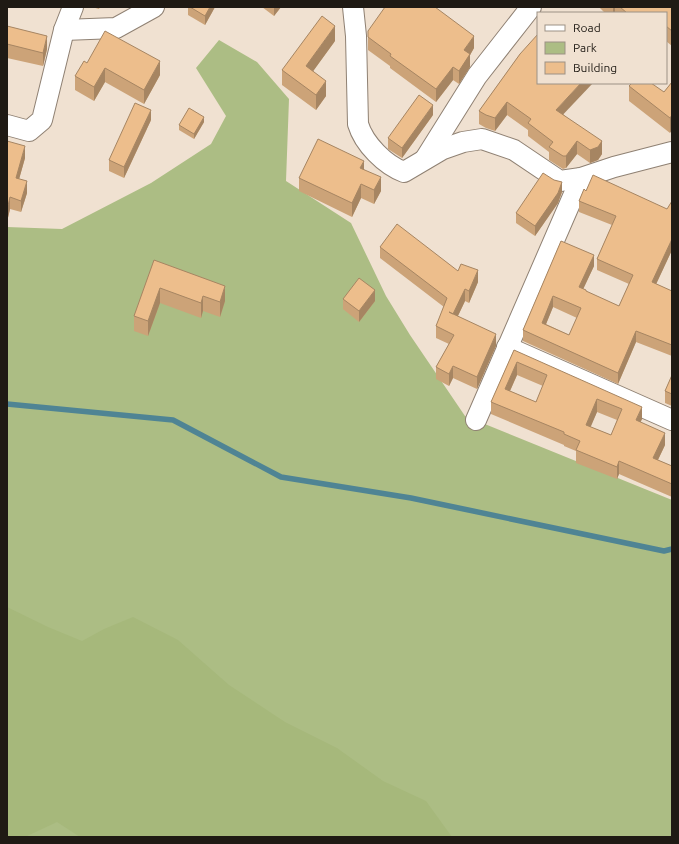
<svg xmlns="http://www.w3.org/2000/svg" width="679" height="844" font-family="Ubuntu,sans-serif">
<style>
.green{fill:#acbd84}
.forest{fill:#a6b87b}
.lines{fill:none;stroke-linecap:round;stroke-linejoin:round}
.stream{stroke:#4f8494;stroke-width:5.5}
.minor-casing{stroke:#8f8173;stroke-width:22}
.minor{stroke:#fff;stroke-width:20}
.wall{fill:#cca378;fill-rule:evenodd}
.shaded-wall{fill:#a68562}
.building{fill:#edbe8c;stroke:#a68562;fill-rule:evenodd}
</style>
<rect width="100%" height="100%" fill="#f0e1d1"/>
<!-- green -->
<path class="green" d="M 219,40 L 257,62 L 289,99 L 286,181 L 351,223 L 386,296 L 410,335 L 465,416 L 672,500 L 672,837 L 7,837 L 7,227 L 62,229 L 151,183 L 211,144 L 226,116 L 196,68 Z"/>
<!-- forest -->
<path class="forest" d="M 7,607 L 48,627 L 82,641 L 104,629 L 133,617 L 178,640 L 229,685 L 285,722 L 337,748 L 383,781 L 426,801 L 452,837 L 80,837 L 57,822 L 25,837 L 7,837 Z"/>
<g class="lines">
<!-- stream -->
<path class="stream" d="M 7,404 L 173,420 L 281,477 L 411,498 L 664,551 L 672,549"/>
<defs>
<g id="minor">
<path d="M 353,7 L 356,36 L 358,124 C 364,144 385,165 404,172 L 443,149 L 463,142 L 482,139 L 514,150 L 560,181 L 581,178 L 614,167 L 672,152"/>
<path d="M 64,30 L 116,28 L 154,7"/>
<path d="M 7,125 L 29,131 L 42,120 L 64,30 L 73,7"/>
<path d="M 425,159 L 477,76 L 531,7"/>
<path d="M 507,347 L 672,420"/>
<path d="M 476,420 L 581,178"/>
</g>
</defs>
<!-- minor casing -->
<use href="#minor" class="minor-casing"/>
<!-- minor -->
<use href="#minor" class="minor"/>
</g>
<!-- wall -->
<g class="wall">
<path d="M 92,7 L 100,7 L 99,9 Z"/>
<path d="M 188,7 L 215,7 L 205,25 L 188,15 Z"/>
<path d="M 262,7 L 281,7 L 274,16 Z"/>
<path d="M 599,7 L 672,7 L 672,46 L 666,41 L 666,13 L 605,13 Z"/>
<path d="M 7,26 L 47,49 L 43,66 L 7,58 Z"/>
<path d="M 368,31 L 474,48 L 470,55 L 470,67 L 459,84 L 453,80 L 436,102 L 390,68 L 390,66 L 368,50 Z"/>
<path d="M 335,41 L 313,71 L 326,96 L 316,110 L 282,85 L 282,70 Z"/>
<path d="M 520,54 L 564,115 L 602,154 L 598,160 L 590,163 L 577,154 L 566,168 L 563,169 L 549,160 L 549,152 L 528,136 L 528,130 L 507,115 L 495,131 L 486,128 L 479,124 L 479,111 Z"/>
<path d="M 87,63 L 160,75 L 144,104 L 105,82 L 94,101 L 75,90 L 75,76 Z"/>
<path d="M 672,82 L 670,133 L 629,101 L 629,86 L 664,92 Z"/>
<path d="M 433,115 L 402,158 L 388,149 L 388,138 Z"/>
<path d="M 151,120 L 124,178 L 109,171 L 109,160 Z"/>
<path d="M 204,122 L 194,139 L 179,130 L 179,125 Z"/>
<path d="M 7,141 L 25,158 L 19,179 L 27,193 L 21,212 L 10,209 L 7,222 Z"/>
<path d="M 364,169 L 381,191 L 374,204 L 361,198 L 352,217 L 299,191 L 299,178 Z"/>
<path d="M 584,189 L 672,250 L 656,284 L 672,291 L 672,356 L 636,342 L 618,384 L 523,341 L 523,330 L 561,241 L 594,266 L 583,289 L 586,292 L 619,306 L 629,284 L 597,270 L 597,259 L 612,225 L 579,212 L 579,201 ZM 553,307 L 577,318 L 569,335 L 546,324 Z"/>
<path d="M 562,192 L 558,203 L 535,236 L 516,223 L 516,213 Z"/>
<path d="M 380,247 L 458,271 L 478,282 L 469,303 L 465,301 L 458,316 L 496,346 L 477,389 L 453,378 L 449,386 L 436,379 L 436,367 L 449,344 L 436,338 L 436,326 L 444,307 L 380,258 Z"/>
<path d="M 154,260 L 225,301 L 220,317 L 203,311 L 201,318 L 160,303 L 148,336 L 134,331 L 134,316 Z"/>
<path d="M 343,299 L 375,301 L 359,322 L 343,309 Z"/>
<path d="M 514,350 L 642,419 L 640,422 L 665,445 L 658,460 L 672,466 L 672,497 L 619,474 L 617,479 L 576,463 L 576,451 L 564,446 L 564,445 L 491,414 L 491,402 ZM 517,375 L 543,386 L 536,402 L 510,391 ZM 597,412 L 617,420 L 611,435 L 590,427 Z"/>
<path d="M 672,375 L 672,406 L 665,403 L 665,391 Z"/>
</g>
<!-- shaded-wall -->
<g class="shaded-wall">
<path d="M 210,7 L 215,7 L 205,25 L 205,16 Z"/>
<path d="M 274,7 L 281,7 L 274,16 Z"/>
<rect x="613" y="7" width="2" height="6"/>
<path d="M 335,26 L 335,41 L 306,81 L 306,66 Z"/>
<path d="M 47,36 L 47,49 L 43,66 L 43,53 Z"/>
<path d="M 474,36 L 474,48 L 470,55 L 470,67 L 459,84 L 459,71 L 464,50 Z"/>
<path d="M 160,61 L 160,75 L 144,104 L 144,90 Z"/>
<path d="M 453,67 L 453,80 L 436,102 L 436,89 Z"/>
<path d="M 105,68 L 105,82 L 94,101 L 94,87 Z"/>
<path d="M 326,81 L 326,96 L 316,110 L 316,95 Z"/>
<path d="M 581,83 L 593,83 L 556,122 L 556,110 Z"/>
<path d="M 507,102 L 507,115 L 495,131 L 495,118 Z"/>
<path d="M 433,105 L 433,115 L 402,158 L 402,148 Z"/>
<path d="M 151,110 L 151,120 L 124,178 L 124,167 Z"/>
<path d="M 672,115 L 672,130 L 670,133 L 670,118 Z"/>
<path d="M 204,117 L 204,122 L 194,139 L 194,134 Z"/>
<path d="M 577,141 L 577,154 L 566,168 L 566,156 Z"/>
<path d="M 602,141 L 602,154 L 598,160 L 590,163 L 590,150 Z"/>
<path d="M 25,146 L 25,158 L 16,190 L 16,178 Z"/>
<path d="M 364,161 L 364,175 L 360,168 Z"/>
<path d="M 381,177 L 381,191 L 374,204 L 374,190 Z"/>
<path d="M 27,181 L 27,193 L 21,212 L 21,201 Z"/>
<path d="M 562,182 L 562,192 L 558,203 L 535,236 L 535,226 Z"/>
<path d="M 361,184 L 361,198 L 352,217 L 352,203 Z"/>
<path d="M 10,197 L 10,209 L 7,222 L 7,210 Z"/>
<path d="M 672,239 L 672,250 L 652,293 L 652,282 Z"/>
<path d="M 594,255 L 594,266 L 579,298 L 579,287 Z"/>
<path d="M 478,270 L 478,282 L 469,303 L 469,291 Z"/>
<path d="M 225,286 L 225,301 L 220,317 L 220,302 Z"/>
<path d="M 160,288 L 160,303 L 148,336 L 148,321 Z"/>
<path d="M 465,289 L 465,301 L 453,326 L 453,314 Z"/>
<path d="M 375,290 L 375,301 L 359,322 L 359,311 Z"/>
<path d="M 203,296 L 203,311 L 201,318 L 201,303 Z"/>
<path d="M 553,296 L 553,307 L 542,334 L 542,323 Z"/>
<path d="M 636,331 L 636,342 L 618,384 L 618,373 Z"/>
<path d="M 496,334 L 496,346 L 477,389 L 477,377 Z"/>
<path d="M 517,362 L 517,375 L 505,402 L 505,389 Z"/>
<path d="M 453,366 L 453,378 L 449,386 L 449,374 Z"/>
<path d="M 597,399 L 597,412 L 586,438 L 586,425 Z"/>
<path d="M 642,407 L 642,419 L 636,433 L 636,420 Z"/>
<path d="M 665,433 L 665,445 L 653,470 L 653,458 Z"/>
<path d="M 619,461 L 619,474 L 617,479 L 617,467 Z"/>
</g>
<!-- building -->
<g class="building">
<path d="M 190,7 L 210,7 L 205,16 Z"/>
<path d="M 385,7 L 435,7 L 474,36 L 464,50 L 470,54 L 459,71 L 453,67 L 436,89 L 390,56 L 391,54 L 368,37 L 368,31 Z"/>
<path d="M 620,7 L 672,7 L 672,31 L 666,26 L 666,13 L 627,13 Z"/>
<path d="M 322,16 L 335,26 L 306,66 L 326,81 L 316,95 L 282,70 Z"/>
<path d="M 7,26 L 47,36 L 43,53 L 7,44 Z"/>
<path d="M 105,31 L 160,61 L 144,90 L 105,68 L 94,87 L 75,76 L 84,61 L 87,63 Z"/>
<path d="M 538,34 L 538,83 L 581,83 L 556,110 L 602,141 L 598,147 L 590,150 L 577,141 L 566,156 L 563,156 L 549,147 L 553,142 L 528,123 L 531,119 L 507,102 L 495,118 L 486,115 L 479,111 L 520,54 Z"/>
<path d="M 672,82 L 672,115 L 670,118 L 629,86 L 632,83 L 651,83 L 664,92 Z"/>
<path d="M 419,95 L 433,105 L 402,148 L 388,138 Z"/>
<path d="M 135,103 L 151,110 L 124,167 L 109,160 Z"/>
<path d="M 189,108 L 204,117 L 194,134 L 179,125 Z"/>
<path d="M 318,139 L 364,161 L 360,168 L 381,177 L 374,190 L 361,184 L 352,203 L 299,178 Z"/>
<path d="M 7,141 L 25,146 L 16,178 L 27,181 L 21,201 L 10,197 L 7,210 Z"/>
<path d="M 543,173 L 554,180 L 562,182 L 558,193 L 535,226 L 516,213 Z"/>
<path d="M 593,175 L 667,209 L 672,201 L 672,239 L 652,282 L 672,291 L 672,345 L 636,331 L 618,373 L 523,330 L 561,241 L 594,255 L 579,287 L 586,290 L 586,291 L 619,306 L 633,275 L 597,259 L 616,216 L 579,201 L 584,189 L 586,191 ZM 553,296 L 581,308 L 569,335 L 542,323 Z"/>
<path d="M 397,224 L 458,271 L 461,264 L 478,270 L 469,291 L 465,289 L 453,314 L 449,312 L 496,334 L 477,377 L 453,366 L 449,374 L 436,367 L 454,335 L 436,326 L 447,298 L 380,247 Z"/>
<path d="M 154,260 L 225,286 L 220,302 L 203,296 L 201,303 L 160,288 L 148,321 L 134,316 Z"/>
<path d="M 359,278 L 375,290 L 359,311 L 343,299 Z"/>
<path d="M 514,350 L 642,407 L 636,420 L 665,433 L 653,458 L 672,466 L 672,484 L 619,461 L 617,467 L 576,450 L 580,441 L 564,434 L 564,432 L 491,402 ZM 517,362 L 547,375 L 536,402 L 505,389 ZM 597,399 L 622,409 L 611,435 L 586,425 Z"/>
<path d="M 672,375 L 672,394 L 665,391 Z"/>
</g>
<!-- border -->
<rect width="679" height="844" fill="none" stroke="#1f1a14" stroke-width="16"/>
<!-- legend -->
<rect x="537" y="12" width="130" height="72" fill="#f0e1d1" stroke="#9c9185"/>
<rect x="545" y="25" width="20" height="6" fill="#ffffff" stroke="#9c9185"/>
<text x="573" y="32" font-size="12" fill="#1f1a14">Road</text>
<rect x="545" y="42" width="20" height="12" fill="#acbd84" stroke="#9c9185"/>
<text x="573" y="52" font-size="12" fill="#1f1a14">Park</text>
<rect x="545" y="62" width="20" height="12" fill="#edbe8c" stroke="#9c9185"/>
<text x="573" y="72" font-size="12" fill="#1f1a14">Building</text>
</svg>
